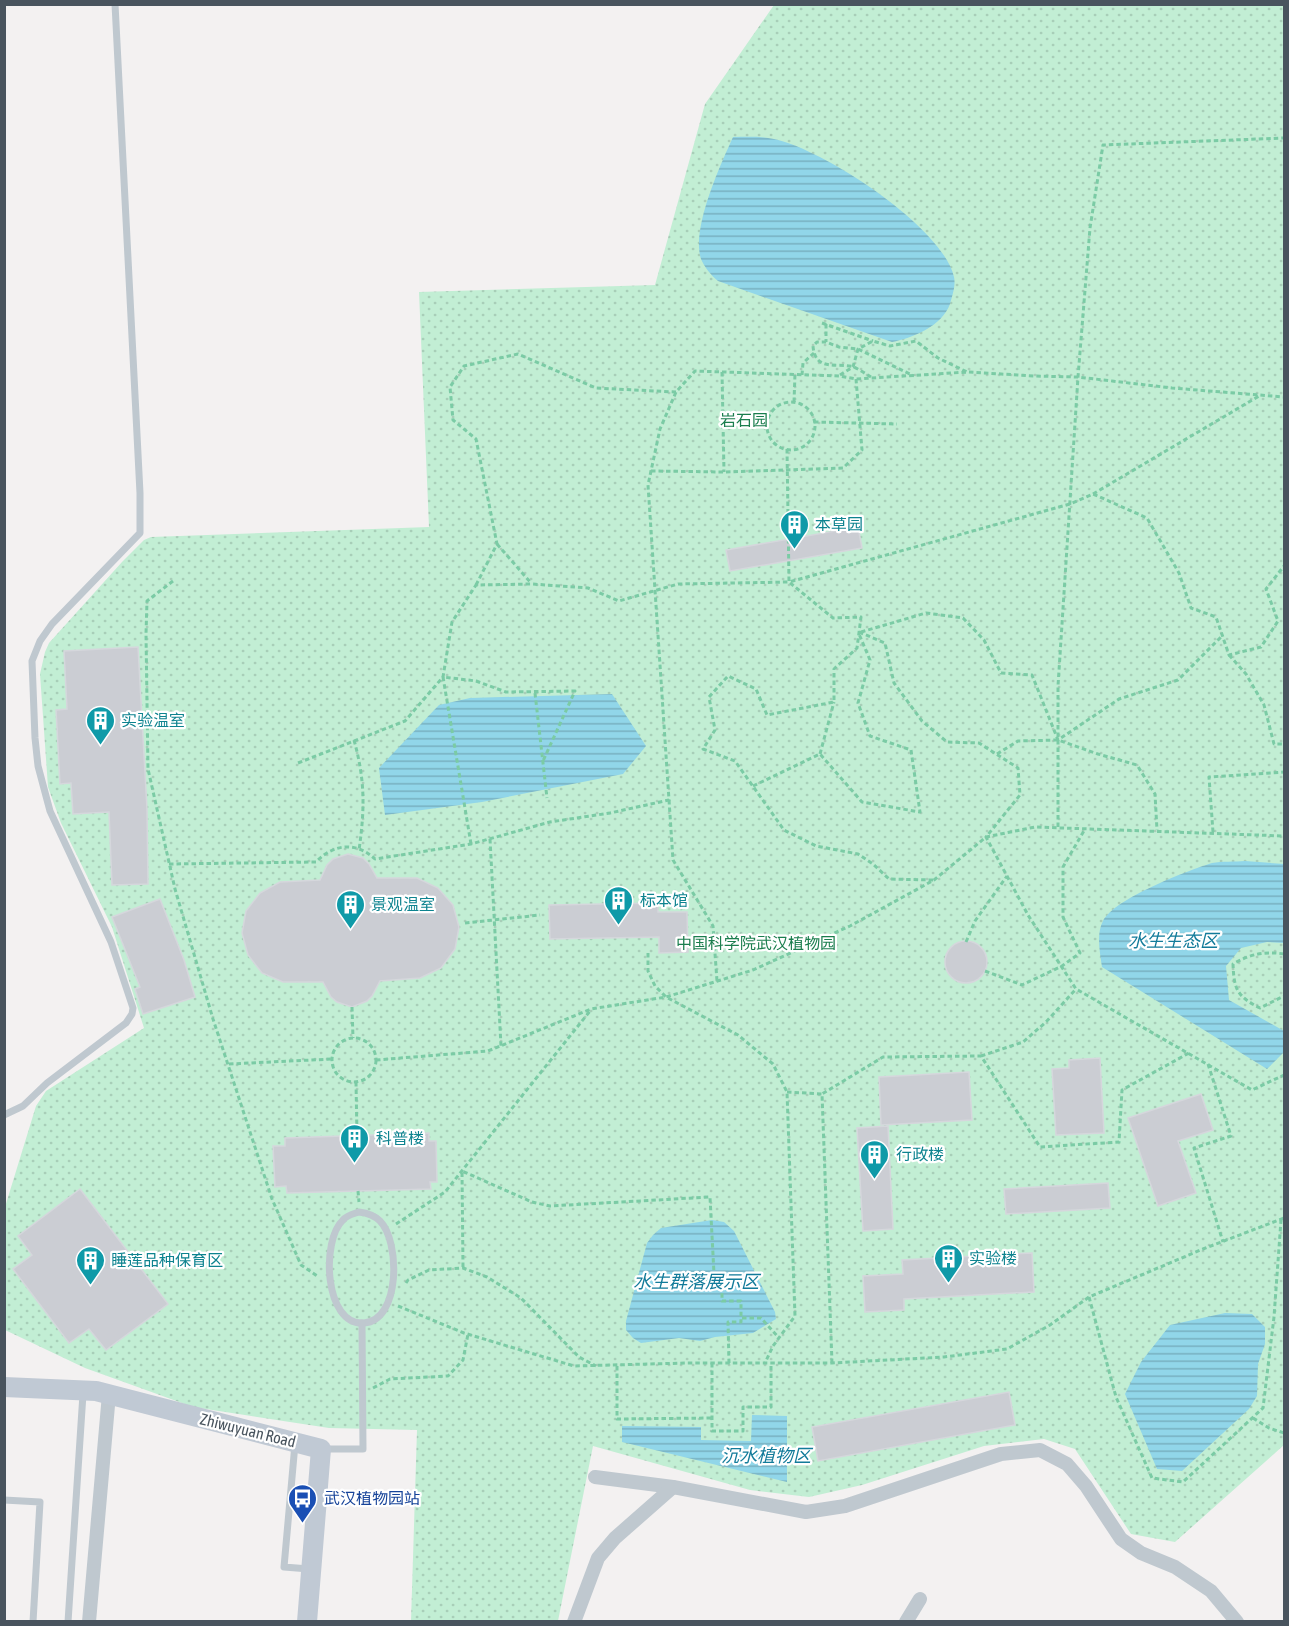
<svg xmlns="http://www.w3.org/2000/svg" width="1289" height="1626" font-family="'Asap Condensed','Noto Sans SC',sans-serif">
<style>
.garden{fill:url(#garden-dots)}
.water{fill:url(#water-rules)}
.building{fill:#cbcdd3;stroke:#d5d7dc;stroke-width:1.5}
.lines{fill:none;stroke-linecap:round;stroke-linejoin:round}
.path{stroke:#7bcba5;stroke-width:3;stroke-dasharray:4.5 3;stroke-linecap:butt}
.lane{stroke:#bfc8cf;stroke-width:7}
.street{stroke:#bfc8cf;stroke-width:14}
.secondary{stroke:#c0c9d4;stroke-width:20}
.labels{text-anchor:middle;stroke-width:4.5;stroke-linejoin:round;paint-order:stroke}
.park-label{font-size:16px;fill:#1b7e4e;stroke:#fff}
.culture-label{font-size:16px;fill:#0d838f;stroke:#fff;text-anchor:start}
.street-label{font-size:16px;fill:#49545e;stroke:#fff}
.transit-label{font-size:16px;fill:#164399;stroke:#fff;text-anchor:start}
.water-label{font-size:18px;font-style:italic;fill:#127b9a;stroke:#fff}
</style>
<defs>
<pattern id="garden-dots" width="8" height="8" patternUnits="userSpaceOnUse" patternTransform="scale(1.5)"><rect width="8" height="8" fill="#c2eed4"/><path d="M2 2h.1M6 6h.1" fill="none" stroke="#a8ceb8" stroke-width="1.8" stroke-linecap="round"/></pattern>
<pattern id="water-rules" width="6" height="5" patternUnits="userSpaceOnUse" patternTransform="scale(1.5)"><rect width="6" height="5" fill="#91d6e9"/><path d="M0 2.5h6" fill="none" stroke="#78b0c0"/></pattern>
</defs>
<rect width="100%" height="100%" fill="#f3f1f1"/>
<!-- garden -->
<path class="garden" d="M 774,5 L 1284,5 L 1284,1445 L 1175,1542 L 1131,1534 L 1075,1449 L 1044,1439 L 984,1446 L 862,1485 L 809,1497 L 750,1490 L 593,1446 L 558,1621 L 411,1621 L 417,1430 L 329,1428 L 193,1407 L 85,1368 L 5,1330 L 5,1207 L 36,1106 L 46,1091 L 144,1028 L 112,927 L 61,823 L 48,787 L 40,674 L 45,652 L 49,643 L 122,562 L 144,540 L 151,537 L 429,527 L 419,292 L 655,285 L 705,104 Z"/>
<!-- water -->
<g class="water">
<path d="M 733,137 C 746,137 761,136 774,139 C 823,149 943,227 954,277 C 956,286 952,296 950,304 C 942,326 913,338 892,342 L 718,281 C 710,274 705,268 701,259 C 691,229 720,166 733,137 Z"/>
<path d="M 612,694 L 646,746 L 623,774 L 482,802 L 385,815 L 379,768 L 439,705 L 470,698 Z"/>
<path d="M 1245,861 L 1284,864 L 1284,943 L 1267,942 L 1241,948 L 1226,966 L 1229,1000 L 1284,1031 L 1284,1052 L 1267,1069 L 1102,967 C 1100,953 1096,934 1103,921 C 1115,898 1187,871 1212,863 C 1222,861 1235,862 1245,861 Z"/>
<path d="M 712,1220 L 724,1222 L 734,1231 L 775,1312 L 776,1319 L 753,1333 L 715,1337 L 700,1341 L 679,1338 L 641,1343 L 633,1338 L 626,1330 L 626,1321 L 647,1243 L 653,1235 L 661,1228 Z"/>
<path d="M 1225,1313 L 1252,1314 L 1265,1327 L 1265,1344 L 1258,1364 L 1257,1396 L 1249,1409 L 1182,1471 L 1157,1469 L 1125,1394 L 1141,1362 L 1170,1325 Z"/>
<path d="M 752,1415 L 787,1416 L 787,1482 L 622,1442 L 622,1426 L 701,1427 L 701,1440 L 751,1441 Z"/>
</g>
<!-- building -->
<g class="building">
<path d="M 858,527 L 862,548 L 730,571 L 726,550 Z"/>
<path d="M 138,647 L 147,809 L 148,884 L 112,885 L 109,812 L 73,814 L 71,783 L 60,784 L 56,710 L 67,709 L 64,651 Z"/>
<path d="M 348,854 L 363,858 L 369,864 L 377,878 L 417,878 L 438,888 L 453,905 L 459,927 L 455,949 L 441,968 L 420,978 L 380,981 L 372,996 L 367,1001 L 352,1007 L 337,1002 L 331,997 L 323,982 L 283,982 L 262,973 L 248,955 L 242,933 L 246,911 L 260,893 L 280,882 L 320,880 L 327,865 L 333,859 Z"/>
<path d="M 160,899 L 184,960 L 195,997 L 143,1014 L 135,989 L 140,987 L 112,917 Z"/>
<path d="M 658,903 L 658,912 L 687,912 L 688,952 L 659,953 L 659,937 L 550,939 L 549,905 Z"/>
<circle cx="966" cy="962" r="21"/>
<path d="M 1100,1058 L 1104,1133 L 1056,1135 L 1052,1069 L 1069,1068 L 1069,1060 Z"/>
<path d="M 969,1072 L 972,1120 L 881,1125 L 879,1077 Z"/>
<path d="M 1201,1094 L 1213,1130 L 1178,1141 L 1196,1193 L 1158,1206 L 1128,1118 Z"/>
<path d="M 888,1126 L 893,1229 L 863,1231 L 857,1128 Z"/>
<path d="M 429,1133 L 429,1141 L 436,1141 L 437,1182 L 430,1182 L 431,1189 L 287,1193 L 286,1186 L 275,1187 L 273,1146 L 285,1146 L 285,1138 Z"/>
<path d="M 1108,1183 L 1110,1208 L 1006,1214 L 1004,1189 Z"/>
<path d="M 80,1189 L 168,1304 L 106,1350 L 89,1329 L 69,1343 L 13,1269 L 32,1255 L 18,1236 Z"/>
<path d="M 1032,1253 L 1034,1292 L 904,1299 L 904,1310 L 865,1312 L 863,1276 L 903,1274 L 902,1260 Z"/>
<path d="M 1009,1392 L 1015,1425 L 818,1461 L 812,1427 Z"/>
</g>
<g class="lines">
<!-- path -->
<g class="path">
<path d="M 822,323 L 873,341"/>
<path d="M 826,324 L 826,342"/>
<path d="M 722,372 L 724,472"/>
<path d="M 802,375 L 803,363 L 814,353"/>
<path d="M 840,375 L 853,367 L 858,349 L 873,341 L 890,346 L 916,341 L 938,358 L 967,372"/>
<path d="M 871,377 C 866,374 860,370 854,367 C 839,362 815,373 813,346 L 817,342 L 826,342 L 839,347 L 858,349 L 914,376"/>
<path d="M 794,402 L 795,374"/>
<circle cx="791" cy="426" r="24"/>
<path d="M 814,422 L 897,424"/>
<path d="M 723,423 L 768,423"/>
<path d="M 787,449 L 789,582 L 1070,504 L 1093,494 L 1147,518 L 1179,573 L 1191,608 L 1216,617 L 1229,655 L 1261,647 L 1278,621 L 1266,589 L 1284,566"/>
<path d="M 651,471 L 724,472 L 843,468 L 862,450 L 856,379"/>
<path d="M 1093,494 L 1259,396"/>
<path d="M 497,544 L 531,583"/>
<path d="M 173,581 L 147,601 L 146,634 L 148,769 L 175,889 L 213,1019 L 272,1199 L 301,1265 L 319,1277"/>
<path d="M 476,585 L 497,544 L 476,439 L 453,420 L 450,387 L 464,366 L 518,354 L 596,388 L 676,392"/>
<path d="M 859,632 L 885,643 L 894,683 L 922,721 L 947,742 L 979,743 L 1018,768 L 1020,795 L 986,837 L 1028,915 L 1076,989 L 1252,1090 L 1284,1075"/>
<path d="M 861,632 L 926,613 L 963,618 L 984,640 L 1001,673 L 1032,675 L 1058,740 L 1119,699 L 1178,680 L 1223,635"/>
<path d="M 1229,655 L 1246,674 L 1264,705 L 1274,744 L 1284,744"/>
<path d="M 535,693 L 547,798"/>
<path d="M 354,740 C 365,780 365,808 359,850"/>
<path d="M 820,754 L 834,702"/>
<path d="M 997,754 L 1018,741 L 1058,740 L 1098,754 L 1137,765 L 1155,794 L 1157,830"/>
<path d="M 298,763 L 405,721 L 443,677 L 452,622 L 476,585 L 532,584 L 588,588 L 619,601 L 678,584 L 789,582 L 833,618 L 861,617 L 857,648 L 834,669 L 834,702 L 767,715 L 756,689 L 728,676 L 709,697 L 715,730 L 703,749 L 735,761 L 784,830 L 816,846 L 858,854 L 873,864 L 889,879 L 934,880"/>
<path d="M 753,786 L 820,754 L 862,802 L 920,812 L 911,750 L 870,736 L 858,703 L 870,660 L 859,634"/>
<path d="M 669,800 L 673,860 L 713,926 L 717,981"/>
<path d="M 1058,827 L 1058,686 L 1078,377 L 1090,228 L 1103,145 L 1284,138"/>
<path d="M 1213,832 L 1209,777 L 1284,772"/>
<path d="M 490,839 L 501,1046"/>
<path d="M 471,844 L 443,677 L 476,681 L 506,692 L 575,691 L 543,761"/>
<path d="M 169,864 L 316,862 C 333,844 356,841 375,859 L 471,844 L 550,822 L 610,813 L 669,800 L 648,485 L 660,429 L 676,392 L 695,371 L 839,376 L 856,379 L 968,372 L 1034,376 L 1078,377 L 1172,388 L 1284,397"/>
<path d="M 465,923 L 540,915"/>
<path d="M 966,942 L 975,921 L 1007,876"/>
<path d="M 648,953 L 648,971 L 655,986 L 666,997 L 738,1035 L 773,1064 L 787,1092 L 795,1316 L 773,1346 L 765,1363"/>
<path d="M 1284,954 C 1265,951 1250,954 1233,964 C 1234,988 1236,996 1260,1008 L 1284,996"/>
<path d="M 985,971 L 1022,985 L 1062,966 L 1080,953 L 1063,917 L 1063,867 L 1085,829"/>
<path d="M 352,1007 L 353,1038"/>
<circle cx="354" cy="1060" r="22"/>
<path d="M 981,1056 L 1023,1042 L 1046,1022 L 1076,989"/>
<path d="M 376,1060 L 488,1051 L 591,1009 L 666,997 L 753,970 L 850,926 L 934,880 L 986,837 L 1035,827 L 1284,836"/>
<path d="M 229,1064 L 332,1059"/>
<path d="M 1208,1064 L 1231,1136 L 1194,1148 L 1223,1242"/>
<path d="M 356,1082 L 357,1136"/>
<path d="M 787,1092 L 822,1094"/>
<path d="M 358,1191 L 359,1202"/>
<path d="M 396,1224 L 445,1192 L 590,1011"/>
<path d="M 463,1267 L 462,1171 L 532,1202 L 550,1206 L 710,1197 L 714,1274 L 698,1274 L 698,1282 L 722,1282 L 722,1301 L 741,1301 L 741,1322 L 728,1322 L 729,1363"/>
<path d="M 406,1283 L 408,1280 L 429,1270 L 463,1268 L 487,1277 L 521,1298 L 579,1357 L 596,1366"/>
<path d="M 1089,1297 L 1116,1397 L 1152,1478 L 1183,1482 L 1263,1408 L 1274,1317 L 1281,1220"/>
<path d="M 398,1306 L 464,1333 L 574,1366 L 687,1363 L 832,1363 L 944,1357 L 1007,1349 L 1050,1325 L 1089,1297 L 1203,1249 L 1284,1218"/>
<path d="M 742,1318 L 761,1318 L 779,1338"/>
<path d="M 712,1363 L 712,1431 L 743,1431 L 743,1407 L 771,1407 L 771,1364"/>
<path d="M 832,1363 L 822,1094 L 883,1057 L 981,1056 L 1040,1147 L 1119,1142 L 1122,1090 L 1189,1053"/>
<path d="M 617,1366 L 617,1419 L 712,1418"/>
<path d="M 373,1388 L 390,1379 L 448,1376 L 463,1360 L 468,1334"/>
<path d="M 1253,1418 L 1269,1428 L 1284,1433"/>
</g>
<!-- lane -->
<g class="lane">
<path d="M 4,1115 L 23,1106 L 47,1083 L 126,1023 L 132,1014 L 133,1008 L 111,942 L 50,811 L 38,766 L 35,738 L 32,661 L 40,641 L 52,624 L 140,533 L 140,493 L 115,4"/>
<path d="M 359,1212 C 367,1213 374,1215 380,1221 C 400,1241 401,1320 364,1323 C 324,1326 321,1240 343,1220 C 347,1215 353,1214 359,1212 Z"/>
<path d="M 295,1444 L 284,1567 L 309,1569"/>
<path d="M 324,1449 L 363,1449 L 362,1323"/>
<path d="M 4,1500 L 40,1502 L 33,1622"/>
<path d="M 68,1622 L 83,1394"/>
</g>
<!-- street -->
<g class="street">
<path d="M 595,1477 L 673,1487 L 806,1512 L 845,1506 L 1001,1454 L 1040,1450 L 1067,1464 L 1086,1486 L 1121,1539 L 1141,1553 L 1175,1567 L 1211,1591 L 1237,1622"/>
<path d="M 89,1622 L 109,1394"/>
<path d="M 574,1622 L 598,1558 L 615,1538 L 673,1487"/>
<path d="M 906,1622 L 920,1599"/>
</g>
<!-- secondary -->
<path class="secondary" d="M 4,1387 L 96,1391 L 321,1449 L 307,1622"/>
</g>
<!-- icons -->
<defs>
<symbol id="building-pin" viewBox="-11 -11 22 30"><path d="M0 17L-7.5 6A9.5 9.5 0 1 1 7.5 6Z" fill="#0f9aa8" stroke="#fff"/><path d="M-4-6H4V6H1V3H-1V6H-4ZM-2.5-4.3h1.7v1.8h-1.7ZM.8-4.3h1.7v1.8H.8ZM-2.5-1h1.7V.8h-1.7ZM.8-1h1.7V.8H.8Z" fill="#fff"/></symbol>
<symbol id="bus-pin" viewBox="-11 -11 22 30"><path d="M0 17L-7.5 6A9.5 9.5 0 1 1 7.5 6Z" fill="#1a4fb4" stroke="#fff"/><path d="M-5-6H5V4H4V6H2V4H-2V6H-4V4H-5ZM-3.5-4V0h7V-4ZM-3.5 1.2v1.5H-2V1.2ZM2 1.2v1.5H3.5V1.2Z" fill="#fff"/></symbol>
</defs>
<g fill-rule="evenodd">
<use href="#building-pin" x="778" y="508" width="33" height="45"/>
<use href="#building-pin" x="84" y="704" width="33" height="45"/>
<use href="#building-pin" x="602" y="884" width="33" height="45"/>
<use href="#building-pin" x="334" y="888" width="33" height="45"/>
<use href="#building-pin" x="338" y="1122" width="33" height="45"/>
<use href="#building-pin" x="858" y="1138" width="33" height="45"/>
<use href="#building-pin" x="932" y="1242" width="33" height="45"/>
<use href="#building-pin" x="74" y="1244" width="33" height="45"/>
<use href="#bus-pin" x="286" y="1482" width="33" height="45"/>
</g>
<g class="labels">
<!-- park labels -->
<g class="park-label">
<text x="744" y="426">岩石园</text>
<text x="756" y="949">中国科学院武汉植物园</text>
</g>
<!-- culture labels -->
<g class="culture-label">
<text x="815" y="530">本草园</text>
<text x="121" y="726">实验温室</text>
<text x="640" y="906">标本馆</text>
<text x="371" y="910">景观温室</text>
<text x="376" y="1144">科普楼</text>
<text x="896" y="1160">行政楼</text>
<text x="969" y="1264">实验楼</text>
<text x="111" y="1266">睡莲品种保育区</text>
</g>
<!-- street labels -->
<g class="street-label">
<text transform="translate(248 1430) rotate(14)" y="6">Zhiwuyuan Road</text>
</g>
<!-- transit labels -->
<g class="transit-label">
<text x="324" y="1504">武汉植物园站</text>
</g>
<!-- water labels -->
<g class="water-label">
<text x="1173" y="947">水生生态区</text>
<text x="696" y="1288">水生群落展示区</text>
<text x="766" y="1462">沉水植物区</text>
</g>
</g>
<!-- border -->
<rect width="1289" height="1626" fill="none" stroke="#49545e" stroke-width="12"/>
</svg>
